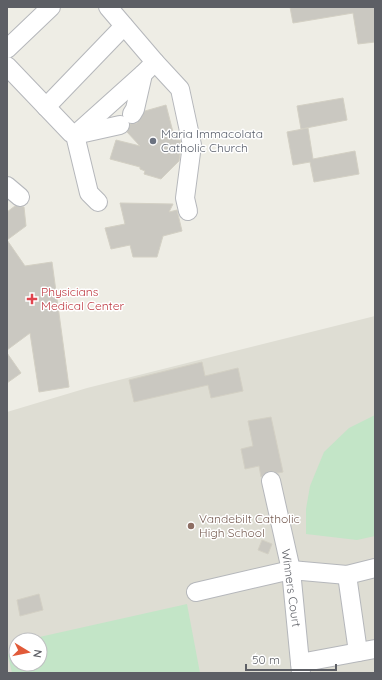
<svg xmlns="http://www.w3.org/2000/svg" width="382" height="680" font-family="Quicksand,sans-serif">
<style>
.education{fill:#deddd3;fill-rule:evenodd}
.green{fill:#c3e5c7}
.building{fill:#cac8c1;stroke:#d3d0c4}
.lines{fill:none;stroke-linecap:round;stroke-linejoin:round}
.minor-casing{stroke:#b5b7bb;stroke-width:20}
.minor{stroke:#fff;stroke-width:18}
.worship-dot{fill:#6b7280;stroke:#fff;stroke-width:1.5}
.health-dot{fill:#e0444e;stroke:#fff;stroke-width:1.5}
.education-dot{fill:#8d6e63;stroke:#fff;stroke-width:1.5}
.labels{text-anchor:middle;stroke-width:3;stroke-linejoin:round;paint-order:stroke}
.worship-label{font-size:12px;fill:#5b616d;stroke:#fff;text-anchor:start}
.health-label{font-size:12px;fill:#be3a42;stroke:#fff;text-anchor:start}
.education-label{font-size:12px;fill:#785e54;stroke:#fff;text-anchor:start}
.street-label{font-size:12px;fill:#5d5f65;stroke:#fff}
</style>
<rect width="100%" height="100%" fill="#eeede5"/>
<!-- education -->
<path class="education" d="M 375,316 L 375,673 L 7,673 L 7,412 L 87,388 ZM 16,640 L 40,640 L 40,664 L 16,664 Z"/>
<!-- green -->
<g class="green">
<path d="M 375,415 L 375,536 L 357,540 L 306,534 L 306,509 L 310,486 L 324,452 L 349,428 Z"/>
<path d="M 187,604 L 200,673 L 12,673 L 8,655 L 16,643 L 16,664 L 40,664 L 40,640 L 26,640 Z"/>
</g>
<!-- building -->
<g class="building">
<path d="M 290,7 L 375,7 L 375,42 L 358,44 L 353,13 L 293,23 Z"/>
<path d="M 343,98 L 347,120 L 301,129 L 297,106 Z"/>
<path d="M 166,105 L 174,136 L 175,136 L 176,140 L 180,140 L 181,147 L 179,161 L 161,179 L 144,174 L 145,171 L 140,169 L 140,167 L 110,159 L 116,140 L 140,146 L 127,132 L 130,124 L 137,123 L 145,111 Z"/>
<path d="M 308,128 L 313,159 L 355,151 L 359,174 L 314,182 L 310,162 L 293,165 L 287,132 Z"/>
<path d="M 120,203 L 173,204 L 169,212 L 177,210 L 182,231 L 163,236 L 157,257 L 133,257 L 130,245 L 111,249 L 105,228 L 125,224 Z"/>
<path d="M 15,206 L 24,207 L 26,226 L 7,240 L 7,212 Z"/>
<path d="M 7,240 L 25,266 L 52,262 L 69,387 L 39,392 L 30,333 L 7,350 Z"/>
<path d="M 7,353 L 21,373 L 7,383 Z"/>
<path d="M 202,362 L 205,376 L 238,368 L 243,391 L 211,398 L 208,385 L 134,402 L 129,380 Z"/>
<path d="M 271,417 L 283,472 L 278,473 L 269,471 L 261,477 L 259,466 L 245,469 L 241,449 L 253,446 L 248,421 Z"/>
<path d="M 262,540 L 272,544 L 268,554 L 258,550 Z"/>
<path d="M 39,594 L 43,610 L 20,616 L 17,600 Z"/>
</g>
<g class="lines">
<defs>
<g id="minor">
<path d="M 108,7 L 155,62 L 143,74 L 135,109 L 132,114"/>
<path d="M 7,49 L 51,7"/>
<path d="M 155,62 L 180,89 L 192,145 L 185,198 L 188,211"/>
<path d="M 7,66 L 71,133 L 75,135 L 120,125"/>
<path d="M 46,107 L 124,26"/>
<path d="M 7,186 L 20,197"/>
<path d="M 98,202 L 89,193 L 75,135 L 143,74"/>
<path d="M 271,481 L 291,570 L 301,673"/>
<path d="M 347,575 L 358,652"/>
<path d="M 196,592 L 291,570 L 347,575 L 375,568"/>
<path d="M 300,663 L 375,649"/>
</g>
</defs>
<!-- minor casing -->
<use href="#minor" class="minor-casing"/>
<!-- minor -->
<use href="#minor" class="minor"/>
</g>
<!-- markers -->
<circle class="worship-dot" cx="153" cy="141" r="4"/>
<path class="health-dot" d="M30 293h4v4h4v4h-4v4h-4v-4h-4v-4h4z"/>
<circle class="education-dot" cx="191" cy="526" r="4"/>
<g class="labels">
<!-- worship labels -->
<g class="worship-label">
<text x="161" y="138">Maria Immacolata<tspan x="161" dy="14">Catholic Church</tspan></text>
</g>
<!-- health labels -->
<g class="health-label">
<text x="41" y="296">Physicians<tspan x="41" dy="14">Medical Center</tspan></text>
</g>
<!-- education labels -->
<g class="education-label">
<text x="199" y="523">Vandebilt Catholic<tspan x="199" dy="14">High School</tspan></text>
</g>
<!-- street labels -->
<g class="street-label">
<text transform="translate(291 588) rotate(82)" y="4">Winners Court</text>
</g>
</g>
<!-- border -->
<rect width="382" height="680" fill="none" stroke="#5d5f65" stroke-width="16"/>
<!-- north arrow -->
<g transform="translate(28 652) rotate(100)"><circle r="19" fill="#ffffff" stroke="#bebfc1"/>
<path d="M0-3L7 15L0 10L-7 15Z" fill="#e15a39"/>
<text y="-6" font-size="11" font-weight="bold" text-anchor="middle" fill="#5d5f65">N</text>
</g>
<!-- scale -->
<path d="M246 664v6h90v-6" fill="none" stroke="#5d5f65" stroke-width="2"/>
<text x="252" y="664" font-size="12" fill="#5d5f65" stroke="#ffffff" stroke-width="3" paint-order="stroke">50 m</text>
</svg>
